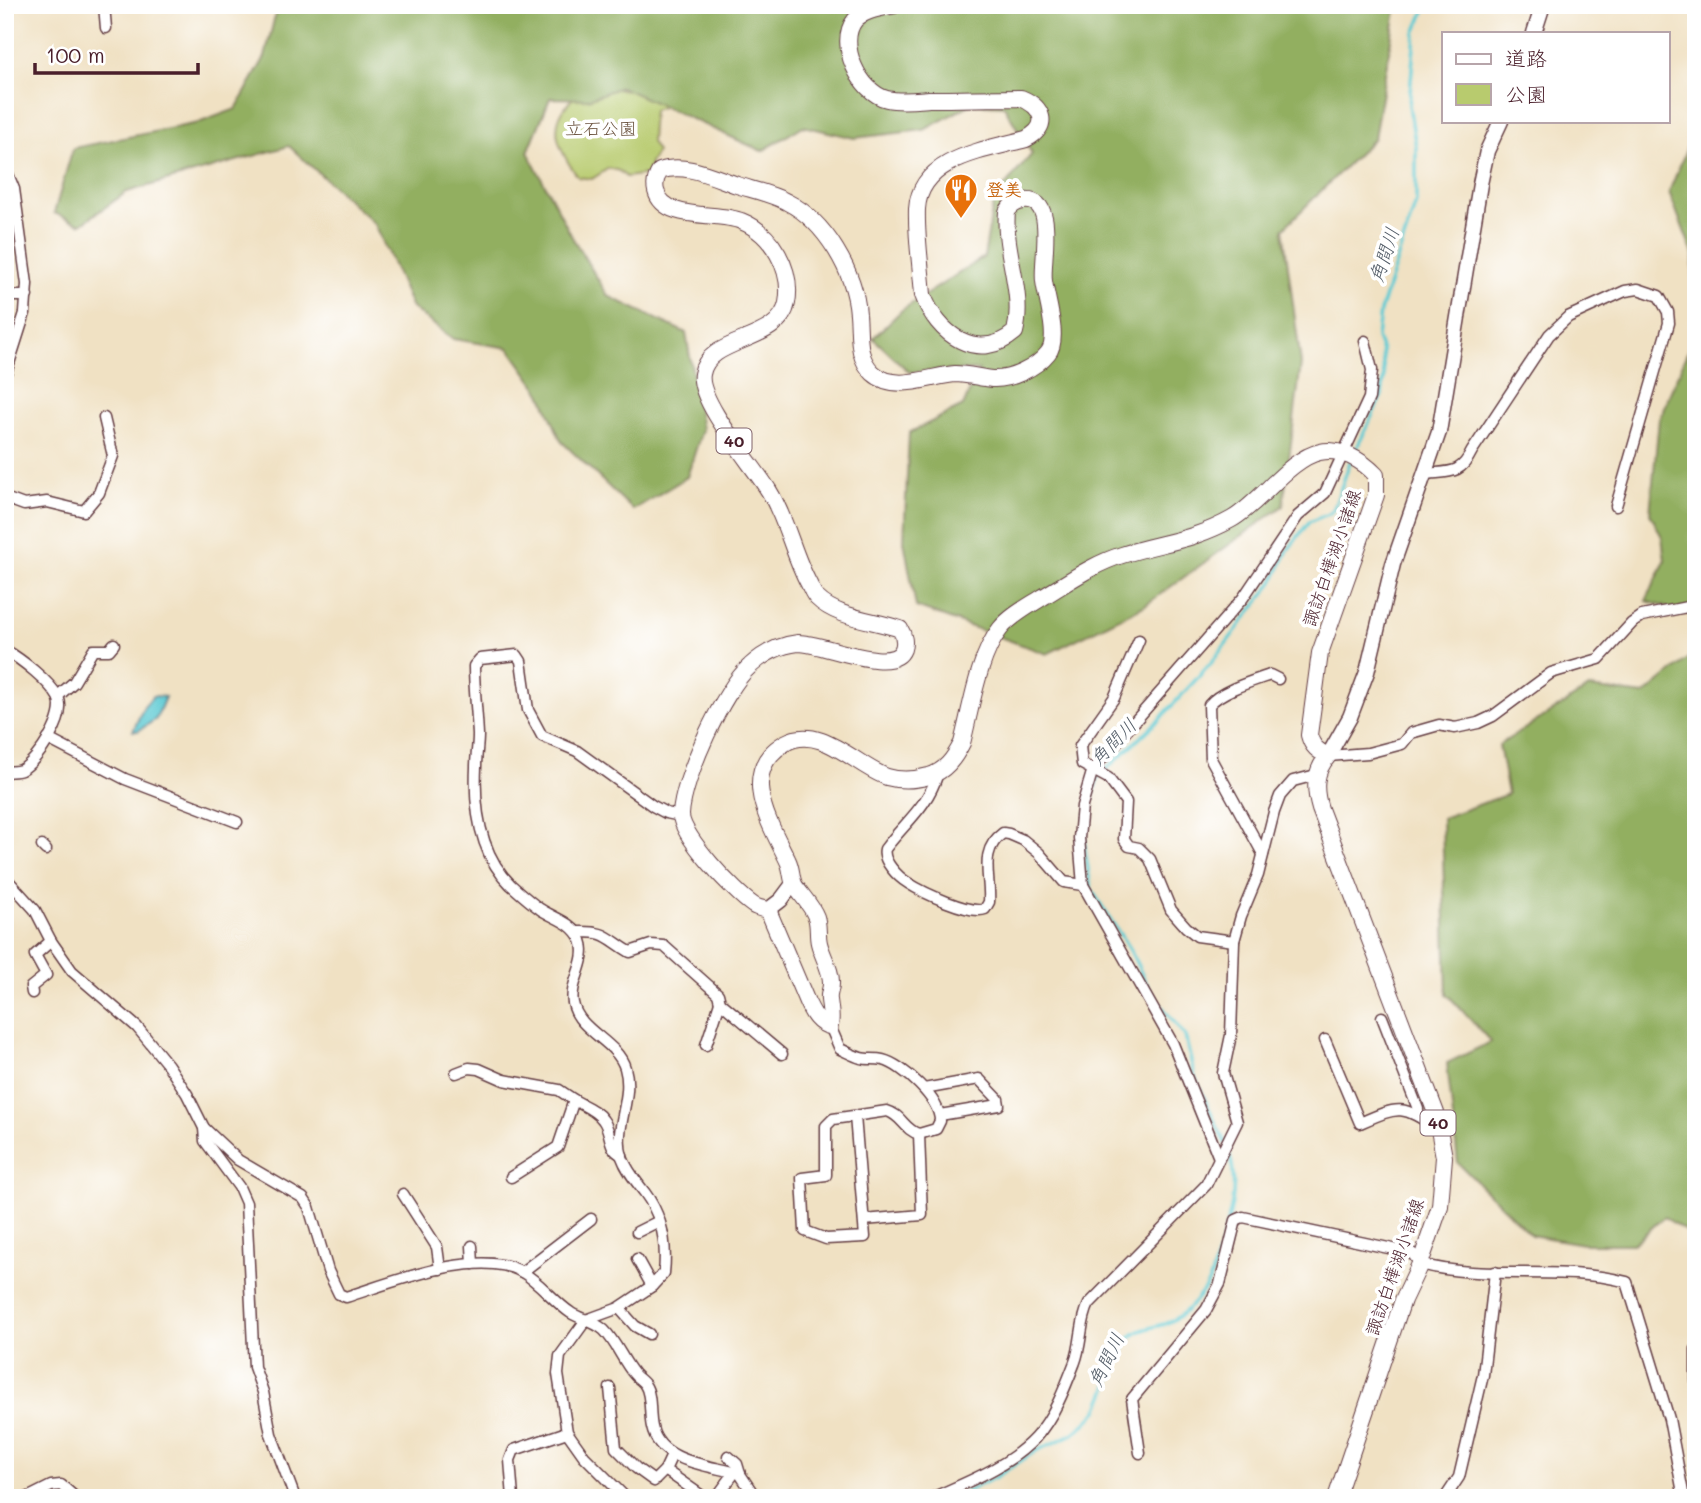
<svg xmlns="http://www.w3.org/2000/svg" width="1701" height="1503" font-family="Mali,'Klee One',sans-serif">
<style>
.green{fill:#b8cb6e;stroke:#81754c;stroke-width:2}
.forest{fill:#92af61;stroke:#6e6746;stroke-width:2}
.water{fill:#5dcad3;stroke:#54747f;stroke-width:2}
.lines{fill:none;stroke-linecap:round;stroke-linejoin:round}
.stream{stroke:#5dcad3;stroke-width:3.5}
.street-casing{stroke:#633c42;stroke-width:13}
.secondary-casing{stroke:#633c42;stroke-width:17}
.primary-casing{stroke:#633c42;stroke-width:18}
.street{stroke:#fff;stroke-width:10}
.secondary{stroke:#fff;stroke-width:14}
.primary{stroke:#fff;stroke-width:16}
.labels{text-anchor:middle;stroke-width:7;stroke-linejoin:round;paint-order:stroke}
.shield{fill:#fff;stroke:#80626b;stroke-width:2}
.shield-label{font-size:16px;font-weight:bold;fill:#4a1f2b}
.park-label{font-size:18px;fill:#6b533f;stroke:#fff}
.food-label{font-size:18px;font-weight:bold;fill:#c56008;stroke:#fff;text-anchor:start}
.street-label{font-size:18px;fill:#4a1f2b;stroke:#fff}
.water-label{font-size:19px;font-style:italic;fill:#515b66;stroke:#fff}
</style>
<rect width="100%" height="100%" fill="#fff"/>
<filter id="ink" filterUnits="userSpaceOnUse"><feTurbulence type="fractalNoise" baseFrequency=".0143" numOctaves="2"/><feDisplacementMap in="SourceGraphic" scale="14" xChannelSelector="R" yChannelSelector="G"/><feConvolveMatrix kernelMatrix="1 2 1 2 8 2 1 2 1" color-interpolation-filters="sRGB"/></filter>
<filter id="wash" filterUnits="userSpaceOnUse"><feTurbulence type="fractalNoise" baseFrequency=".00686" numOctaves="4" result="noise"/><feDisplacementMap in="SourceGraphic" scale="28" xChannelSelector="R" yChannelSelector="G"/><feGaussianBlur stdDeviation="1.57" result="paint"/><feColorMatrix in="noise" values="0 0 0 0 0 0 0 0 0 0 0 0 0 0 0 0 0 1.4 0 .05"/><feComposite in="paint" operator="in"/></filter>
<g filter="url(#wash)">
<rect width="100%" height="100%" fill="#f0e1c3"/>
<!-- green -->
<path class="green" d="M 585,88 L 643,90 L 654,93 L 662,107 L 653,110 L 651,142 L 657,152 L 650,163 L 648,174 L 626,177 L 619,171 L 609,168 L 592,179 L 578,177 C 552,142 546,116 585,88 Z"/>
<!-- forest -->
<g class="forest">
<path d="M 275,5 L 1397,5 L 1374,138 L 1283,229 L 1301,364 L 1283,506 L 1144,606 L 1047,654 L 916,607 L 904,541 L 909,433 L 963,406 L 979,370 L 909,372 L 873,338 L 902,310 L 984,257 L 994,199 L 1032,154 L 1004,106 L 971,104 L 924,130 L 854,138 L 803,126 L 762,151 L 621,87 L 588,99 L 550,98 L 528,152 L 572,237 L 608,296 L 686,333 L 702,430 L 687,477 L 633,510 L 561,441 L 541,393 L 509,348 L 453,339 L 412,308 L 375,224 L 289,146 L 127,192 L 81,224 L 54,213 L 73,148 L 198,123 L 236,109 L 265,57 L 277,7 Z"/>
<path d="M 1696,126 L 1696,617 L 1646,601 L 1665,561 L 1662,537 L 1650,513 L 1659,419 L 1695,334 L 1693,254 L 1669,192 Z"/>
<path d="M 1696,652 L 1696,1238 L 1664,1217 L 1633,1244 L 1583,1244 L 1531,1235 L 1458,1163 L 1447,1063 L 1491,1042 L 1447,994 L 1442,818 L 1508,794 L 1499,745 L 1589,688 L 1644,695 Z"/>
</g>
<!-- water -->
<path class="water" d="M 153,696 L 165,697 L 156,719 L 138,731 L 133,731 L 144,706 Z"/>
<g class="lines">
<!-- stream -->
<g class="stream">
<path d="M 1355,452 L 1382,395 L 1384,377 L 1382,351 L 1377,338 L 1380,311 L 1416,203 L 1416,147 L 1409,105 L 1415,33 L 1427,5"/>
<path d="M 1086,819 L 1098,777 L 1159,720 L 1212,662 L 1273,582 L 1288,550 L 1309,522 L 1330,513 L 1334,508 L 1350,462"/>
<path d="M 1085,826 L 1085,849 L 1091,889 L 1130,950 L 1150,991 L 1185,1036 L 1195,1078 L 1225,1143"/>
<path d="M 954,1498 L 996,1477 L 1036,1451 L 1073,1434 L 1086,1423 L 1098,1410 L 1127,1341 C 1139,1327 1151,1329 1167,1323 C 1185,1316 1201,1296 1210,1280 C 1222,1238 1244,1193 1228,1150"/>
</g>
</g>
</g>
<g filter="url(#ink)">
<g class="lines">
<defs>
<g id="street">
<path d="M 104,5 L 106,28"/>
<path d="M 5,167 L 14,189 L 27,284 L 25,313 L 5,376"/>
<path d="M 5,296 L 27,296"/>
<path d="M 1424,474 C 1449,471 1460,476 1472,451 L 1549,335 L 1568,317 L 1625,291 L 1638,289 L 1659,296 L 1668,312 L 1669,323 L 1616,506"/>
<path d="M 5,498 L 24,505 L 47,502 L 84,511 L 99,493 L 113,456 L 104,418"/>
<path d="M 1139,640 L 1114,698 L 1080,746 L 1082,764 L 1108,778 L 1126,802 L 1124,839 L 1129,846 L 1139,848 L 1150,859 L 1171,910 L 1186,927 L 1197,936 L 1234,941"/>
<path d="M 5,650 C 21,659 49,681 58,697 C 68,716 38,761 21,770 C 16,772 11,771 5,772"/>
<path d="M 58,696 L 74,682 L 93,650 L 109,650 L 114,644"/>
<path d="M 48,739 L 125,779 L 237,822"/>
<path d="M 1328,756 L 1368,753 L 1402,744 L 1411,733 L 1439,725 L 1455,728 L 1478,723 L 1493,716 L 1551,673 L 1599,659 L 1632,623 L 1642,616 L 1692,606"/>
<path d="M 938,773 C 927,808 905,822 885,849 C 882,861 898,877 908,883 C 922,892 970,915 985,909 L 989,902 C 991,877 978,851 1003,833 L 1009,834 L 1023,840 L 1039,853 L 1064,882 L 1083,885"/>
<path d="M 42,846 L 46,850"/>
<path d="M 1263,854 L 1211,759 L 1209,705 C 1220,691 1253,681 1270,675 L 1278,679"/>
<path d="M 5,877 L 35,910 L 51,941 L 72,971 L 137,1027 L 168,1065 L 187,1094 L 204,1128 L 205,1141 L 239,1187 L 246,1203 L 254,1367 L 263,1392 L 271,1434 L 295,1498"/>
<path d="M 577,932 C 608,931 606,938 630,952 L 651,945 L 664,946 L 718,994 L 720,1002 L 782,1054"/>
<path d="M 32,993 L 31,987 L 46,975 L 35,955 L 51,941"/>
<path d="M 1382,1017 L 1418,1109 L 1418,1116"/>
<path d="M 830,1026 L 840,1049 C 847,1052 854,1056 861,1058 C 868,1060 875,1058 883,1060 C 903,1065 940,1099 940,1121 L 936,1129 L 919,1134 C 904,1130 902,1115 887,1111 L 833,1119 L 826,1126 L 826,1175 L 802,1178 L 805,1231 L 826,1239 L 865,1237 L 855,1116"/>
<path d="M 1325,1040 L 1360,1123 C 1401,1105 1401,1105 1439,1129"/>
<path d="M 706,1045 L 720,1002"/>
<path d="M 456,1073 L 469,1068 L 479,1069 L 504,1080 L 559,1090 L 574,1100"/>
<path d="M 924,1089 L 979,1079 L 998,1099 L 999,1105 L 940,1115"/>
<path d="M 204,1128 L 238,1160 L 303,1198 L 309,1207 L 328,1271 L 339,1294 L 346,1297 C 391,1283 479,1247 522,1272 C 540,1282 553,1301 571,1313 C 581,1319 595,1322 604,1330 C 616,1342 623,1361 634,1374 C 637,1378 643,1381 645,1385 C 652,1395 649,1415 652,1427 C 659,1463 711,1465 740,1474 L 756,1498"/>
<path d="M 1219,1158 L 1173,1044 L 1083,885 L 1079,838 L 1082,806 L 1093,769 L 1243,598 L 1298,516 L 1325,493 L 1369,398 L 1372,370 L 1365,341"/>
<path d="M 511,1177 L 558,1147 L 574,1100 C 584,1106 596,1110 603,1120 C 612,1131 607,1149 622,1155"/>
<path d="M 403,1194 L 437,1247 L 440,1269"/>
<path d="M 864,1220 L 922,1215 L 919,1134"/>
<path d="M 637,1232 L 659,1221"/>
<path d="M 472,1246 L 473,1264"/>
<path d="M 637,1259 L 652,1286"/>
<path d="M 522,1272 L 591,1219"/>
<path d="M 619,1308 L 635,1326 L 649,1334"/>
<path d="M 1696,1349 L 1696,1381"/>
<path d="M 610,1388 L 616,1448 L 636,1468 L 654,1481 L 665,1470 L 672,1455"/>
<path d="M 1140,1453 L 1132,1399 L 1206,1310 L 1220,1284 L 1236,1220 L 1243,1217 L 1412,1253 L 1420,1264 C 1487,1282 1559,1264 1627,1282 L 1669,1419 L 1684,1498"/>
<path d="M 728,1456 L 737,1464 L 740,1474"/>
<path d="M 665,1470 L 705,1498"/>
<path d="M 27,1498 L 51,1486 L 61,1485 L 76,1498"/>
<path d="M 513,1498 L 510,1460 L 514,1450 L 567,1432"/>
<path d="M 626,1498 L 584,1456 L 567,1432 L 558,1374 L 560,1356 L 586,1320 L 619,1308 L 652,1286 L 664,1273 C 667,1245 662,1216 645,1193 C 636,1181 627,1171 622,1157 C 613,1127 634,1098 625,1068 C 617,1041 578,1031 573,1003 C 569,982 589,961 581,940 C 573,922 555,919 540,909 C 530,902 520,893 511,885 C 480,855 474,808 476,767 C 476,756 478,746 478,735 C 477,712 474,689 474,666 L 480,659 L 517,655 L 521,661 L 528,710 L 542,736 L 577,751 L 653,806 L 666,813 L 681,816"/>
<path d="M 716,1498 L 735,1472"/>
<path d="M 932,1498 C 967,1482 1008,1467 1035,1438 C 1054,1417 1065,1388 1075,1362 C 1082,1344 1080,1321 1089,1304 L 1206,1185 L 1237,1122 L 1223,1073 L 1231,1035 L 1234,941 L 1241,916 L 1258,875 L 1274,812 L 1280,796 L 1293,781 L 1316,775"/>
<path d="M 1445,1498 L 1459,1477 L 1483,1375 L 1495,1272"/>
</g>
<g id="secondary">
<path d="M 1534,33 L 1543,5"/>
<path d="M 1328,756 L 1350,717 L 1367,672 L 1393,564 L 1439,432 L 1480,184 L 1487,151 L 1501,121"/>
<path d="M 768,910 L 781,900 L 793,884"/>
</g>
<path id="primary" d="M 895,5 C 882,8 864,10 855,20 C 836,43 860,93 887,99 C 900,102 916,100 929,99 C 960,99 990,98 1021,98 C 1043,107 1051,126 1026,139 C 987,150 920,157 917,209 C 916,237 921,267 923,295 C 937,334 978,364 1015,332 C 1025,293 1003,251 1007,212 C 1010,206 1016,202 1023,201 C 1058,196 1041,260 1044,281 C 1046,298 1060,339 1048,353 C 1036,368 1011,380 992,379 C 980,378 968,374 955,374 C 930,376 895,393 873,373 C 856,357 860,335 858,314 C 855,272 825,221 787,202 C 772,194 753,190 737,185 C 713,177 685,162 660,171 C 656,177 654,183 656,191 C 664,222 718,211 741,221 C 772,233 793,270 787,303 C 779,344 708,336 702,374 C 697,401 754,466 769,491 C 787,520 793,555 809,584 C 811,588 813,594 817,598 C 837,618 874,620 900,629 C 904,635 905,643 903,649 C 893,676 821,642 798,643 C 780,645 763,654 750,666 C 724,688 682,780 681,815 C 681,836 735,893 753,905 C 757,908 763,909 768,910 L 807,1002 C 812,1012 817,1024 830,1026 C 832,1016 830,1009 829,1000 C 828,994 831,990 831,984 C 832,971 822,956 819,943 C 817,935 819,926 816,917 C 812,906 802,896 795,886 C 791,880 792,869 788,861 C 771,825 736,772 785,743 C 820,723 856,766 887,777 C 901,781 915,780 929,776 C 945,771 954,759 962,743 C 971,709 978,657 1000,629 C 1010,616 1029,606 1043,597 C 1068,582 1093,564 1122,555 C 1162,542 1193,541 1232,519 C 1260,503 1290,458 1320,452 C 1340,447 1363,461 1376,475 L 1376,495 L 1320,653 L 1309,735 C 1312,747 1318,751 1328,756 C 1314,772 1314,789 1320,809 L 1436,1113 L 1444,1157 L 1440,1206 L 1420,1264 L 1403,1300 L 1336,1498"/>
</defs>
<!-- street casing -->
<use href="#street" class="street-casing"/>
<!-- secondary casing -->
<use href="#secondary" class="secondary-casing"/>
<!-- primary casing -->
<use href="#primary" class="primary-casing"/>
<!-- street -->
<use href="#street" class="street"/>
<!-- secondary -->
<use href="#secondary" class="secondary"/>
<!-- primary -->
<use href="#primary" class="primary"/>
</g>
</g>
<!-- icons -->
<defs>
<symbol id="restaurant-pin" viewBox="-11 -11 22 30"><path d="M0 17L-7.5 6A9.5 9.5 0 1 1 7.5 6Z" fill="#e8710a" stroke="#fff"/><path d="M-5-6h1v4h1v-4h1v4h1v-4h1v5L-1.5 .5V6h-2V.5L-5-1ZM5-6V6H3V1.5H1.5Q1.5-4 5-6Z" fill="#fff"/></symbol>
</defs>
<g fill-rule="evenodd">
<use href="#restaurant-pin" x="942" y="171" width="38" height="52"/>
</g>
<g class="labels">
<!-- shield labels -->
<g class="shield">
<rect x="716.5" y="428.5" width="35" height="25" rx="5"/>
<rect x="1420.5" y="1110.5" width="35" height="25" rx="5"/>
</g>
<g class="shield-label">
<text x="734" y="447">40</text>
<text x="1438" y="1129">40</text>
</g>
<!-- park labels -->
<g class="park-label">
<text x="601" y="135">立石公園</text>
</g>
<!-- food labels -->
<g class="food-label">
<text x="986" y="196">登美</text>
</g>
<!-- street labels -->
<g class="street-label">
<text transform="translate(1332 558) rotate(-71)" y="6">諏訪白樺湖小諸線</text>
<text transform="translate(1395 1267) rotate(-71)" y="6">諏訪白樺湖小諸線</text>
</g>
<!-- water labels -->
<g class="water-label">
<text transform="translate(1384 255) rotate(-72)" y="7">角間川</text>
<text transform="translate(1113 742) rotate(-46)" y="7">角間川</text>
<text transform="translate(1106 1360) rotate(-64)" y="7">角間川</text>
</g>
</g>
<!-- margin -->
<rect width="1701" height="1503" fill="none" stroke="#fff" stroke-width="28"/>
<!-- legend -->
<rect x="1442" y="32" width="228" height="91" fill="#ffffff" stroke="#b7a5aa" stroke-width="2"/>
<rect x="1456" y="54" width="35" height="10" fill="#ffffff" stroke="#b7a5aa" stroke-width="2"/>
<text x="1505" y="66" font-size="21" fill="#4a1f2b">道路</text>
<rect x="1456" y="84" width="35" height="21" fill="#b8cb6e" stroke="#b7a5aa" stroke-width="2"/>
<text x="1505" y="102" font-size="21" fill="#4a1f2b">公園</text>
<!-- scale -->
<path d="M35 63v10h163v-10" fill="none" stroke="#4a1f2b" stroke-width="3.5"/>
<text x="46" y="63" font-size="21" fill="#4a1f2b" stroke="#ffffff" stroke-width="5" paint-order="stroke">100 m</text>
</svg>
